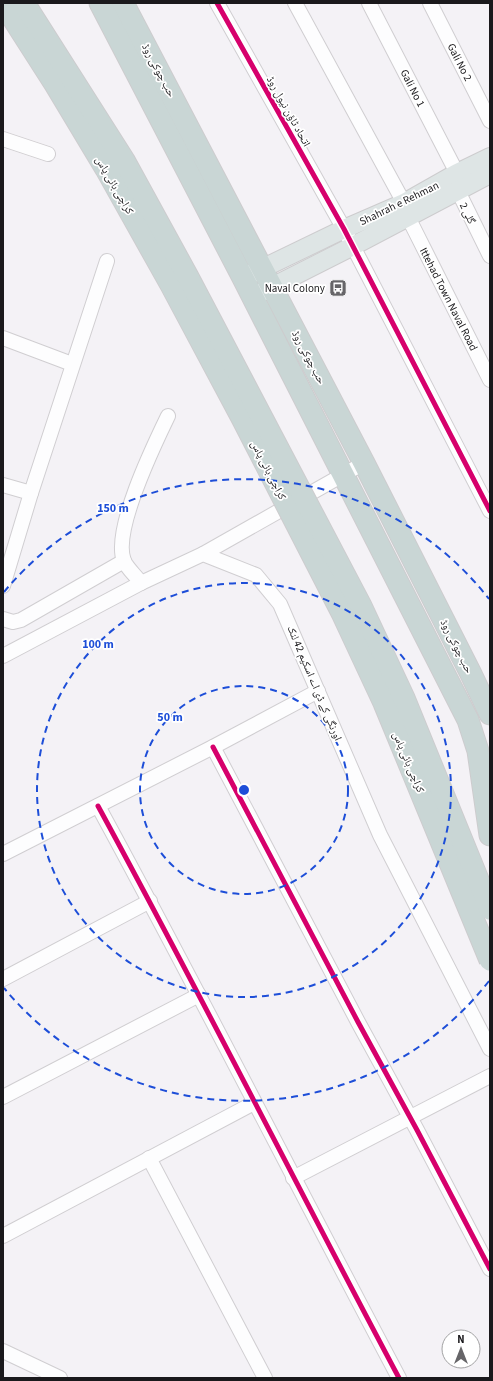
<svg xmlns="http://www.w3.org/2000/svg" width="493" height="1381" font-family="'Source Sans 3','Noto Naskh Arabic',sans-serif">
<style>
.lines{fill:none;stroke-linecap:round;stroke-linejoin:round}
.minor-casing{stroke:#d0ced1;stroke-width:16}
.major-casing{stroke:#cdccce;stroke-width:20}
.highway-casing{stroke:#cdccce;stroke-width:23}
.minor{stroke:#fdfdfe;stroke-width:14}
.major{stroke:#dee5e5;stroke-width:18}
.highway{stroke:#c9d6d5;stroke-width:21}
.highway-bridge-casing{stroke:#cdccce;stroke-width:23;stroke-linecap:butt}
.highway-bridge{stroke:#c9d6d5;stroke-width:21}
.cycleway-casing{stroke:#fff;stroke-width:8}
.cycleway{stroke:#d6006c;stroke-width:5}
.ring{fill:none;stroke:#1d4ed8;stroke-width:2;stroke-dasharray:7 5}
.labels{text-anchor:middle;stroke-width:3.5;stroke-linejoin:round;paint-order:stroke}
.street-label{font-size:11px;fill:#1a191c;stroke:#fff}
.poi-label{font-size:11px;fill:#1a191c;stroke:#fff;text-anchor:end}
.centre{fill:#1d4ed8;stroke:#fff;stroke-width:2}
.ring-label{font-size:12px;text-anchor:middle;font-weight:bold;fill:#1d4ed8;stroke:#fff;stroke-width:3.5;stroke-linejoin:round;paint-order:stroke}
</style>
<rect width="100%" height="100%" fill="#f4f2f6"/>
<g class="lines">
<defs>
<g id="minor">
<path d="M 217,3 L 344,229 L 490,511"/>
<path d="M 295,3 L 404,203"/>
<path d="M 369,3 L 457,173"/>
<path d="M 430,3 L 490,121"/>
<path d="M 3,139 L 48,154"/>
<path d="M 458,191 L 490,256"/>
<path d="M 408,217 L 490,380"/>
<path d="M 3,338 L 72,364"/>
<path d="M 3,485 L 31,493"/>
<path d="M 203,554 L 364,463"/>
<path d="M 141,583 C 136,576 127,568 124,561 C 112,531 154,445 168,416"/>
<path d="M 3,586 L 31,493 L 107,261"/>
<path d="M 3,619 L 13,622 L 21,620 L 124,561"/>
<path d="M 3,656 L 141,583 L 203,554 L 256,575 L 280,604 L 380,835 L 490,1049"/>
<path d="M 213,747 L 358,1022 L 417,1130 L 490,1269"/>
<path d="M 98,806 C 201,995 298,1188 399,1378"/>
<path d="M 3,854 L 213,747 L 318,691"/>
<path d="M 3,979 L 150,901"/>
<path d="M 3,1097 L 199,995"/>
<path d="M 149,1158 L 265,1378"/>
<path d="M 293,1178 L 490,1076"/>
<path d="M 3,1236 L 254,1103"/>
<path d="M 3,1351 L 60,1378"/>
</g>
<g id="major">
<path d="M 249,275 L 344,229 L 404,203 L 457,173 L 490,157"/>
<path d="M 260,293 L 353,246 L 490,174"/>
</g>
<g id="highway">
<path d="M 100,3 L 243,278 L 468,720 L 478,751 L 490,835"/>
<path d="M 123,3 L 364,463 L 470,672 L 490,714"/>
</g>
</defs>
<!-- minor casing -->
<use href="#minor" class="minor-casing"/>
<!-- major casing -->
<use href="#major" class="major-casing"/>
<!-- highway casing -->
<use href="#highway" class="highway-casing"/>
<!-- minor -->
<use href="#minor" class="minor"/>
<!-- major -->
<use href="#major" class="major"/>
<!-- highway -->
<use href="#highway" class="highway"/>
<defs>
<g id="highway-bridge">
<path d="M 3,3 L 55,84 L 106,169 L 171,285 L 242,418 L 342,613 L 384,703 L 490,960"/>
<path d="M 24,3 L 125,162 L 188,277 L 361,606 L 404,698 L 490,909"/>
</g>
</defs>
<!-- highway-bridge casing -->
<use href="#highway-bridge" class="highway-bridge-casing"/>
<!-- highway-bridge -->
<use href="#highway-bridge" class="highway-bridge"/>
<defs>
<g id="cycleway">
<path d="M 217,3 L 344,229 L 490,511"/>
<path d="M 213,747 L 358,1022 L 417,1130 L 490,1269"/>
<path d="M 98,806 C 201,995 298,1188 399,1378"/>
</g>
</defs>
<!-- cycleway casing -->
<use href="#cycleway" class="cycleway-casing"/>
<!-- cycleway -->
<use href="#cycleway" class="cycleway"/>
</g>
<!-- distance rings -->
<g class="ring">
<circle cx="244" cy="790" r="104"/>
<circle cx="244" cy="790" r="207"/>
<path d="M489 981A311 311 0 0 1 4 988M4 592A311 311 0 0 1 489 599"/>
</g>
<!-- icons -->
<defs>
<symbol id="bus-square" viewBox="-11 -11 22 22"><rect x="-9" y="-9" width="18" height="18" rx="4" fill="#666568" stroke="#fff"/><path d="M-5-6H5V4H4V6H2V4H-2V6H-4V4H-5ZM-3.5-4V0h7V-4ZM-3.5 1.2v1.5H-2V1.2ZM2 1.2v1.5H3.5V1.2Z" fill="#fff"/></symbol>
</defs>
<g fill-rule="evenodd">
<use href="#bus-square" x="328" y="278" width="20" height="20"/>
</g>
<g class="labels">
<!-- street labels -->
<g class="street-label">
<text transform="translate(460 62) rotate(63)" y="4">Gali No 2</text>
<text transform="translate(159 70) rotate(62)" y="4">حب چوکی روڈ</text>
<text transform="translate(413 88) rotate(63)" y="4">Gali No 1</text>
<text transform="translate(289 111) rotate(61)" y="4">اتحاد ٹاؤن نیول روڈ</text>
<text transform="translate(115 185) rotate(60)" y="4">کراچی بائی پاس</text>
<text transform="translate(399 203) rotate(-26)" y="4">Shahrah e Rehman</text>
<text transform="translate(468 213) rotate(64)" y="4">گلی 2</text>
<text transform="translate(449 299) rotate(63)" y="4">Ittehad Town Naval Road</text>
<text transform="translate(309 357) rotate(62)" y="4">حب چوکی روڈ</text>
<text transform="translate(269 470) rotate(63)" y="4">کراچی بائی پاس</text>
<text transform="translate(457 646) rotate(63)" y="4">حب چوکی روڈ</text>
<text transform="translate(315 683) rotate(67)" y="4">اورنگی کے ڈی اے اسکیم 42 لنک</text>
<text transform="translate(409 762) rotate(67)" y="4">کراچی بائی پاس</text>
</g>
<!-- poi labels -->
<g class="poi-label">
<text x="325" y="292">Naval Colony</text>
</g>
</g>
<circle cx="244" cy="790" r="6" class="centre"/>
<g class="ring-label">
<text x="113" y="512">150 m</text>
<text x="98" y="648">100 m</text>
<text x="170" y="721">50 m</text>
</g>
<!-- border -->
<rect width="493" height="1381" fill="none" stroke="#1a191c" stroke-width="8"/>
<!-- north arrow -->
<g transform="translate(461 1349)"><circle r="19" fill="#ffffff" stroke="#a3a3a4"/>
<path d="M0-3L7 15L0 10L-7 15Z" fill="#666568"/>
<text y="-6" font-size="11" font-weight="bold" text-anchor="middle" fill="#1a191c">N</text>
</g>
</svg>
